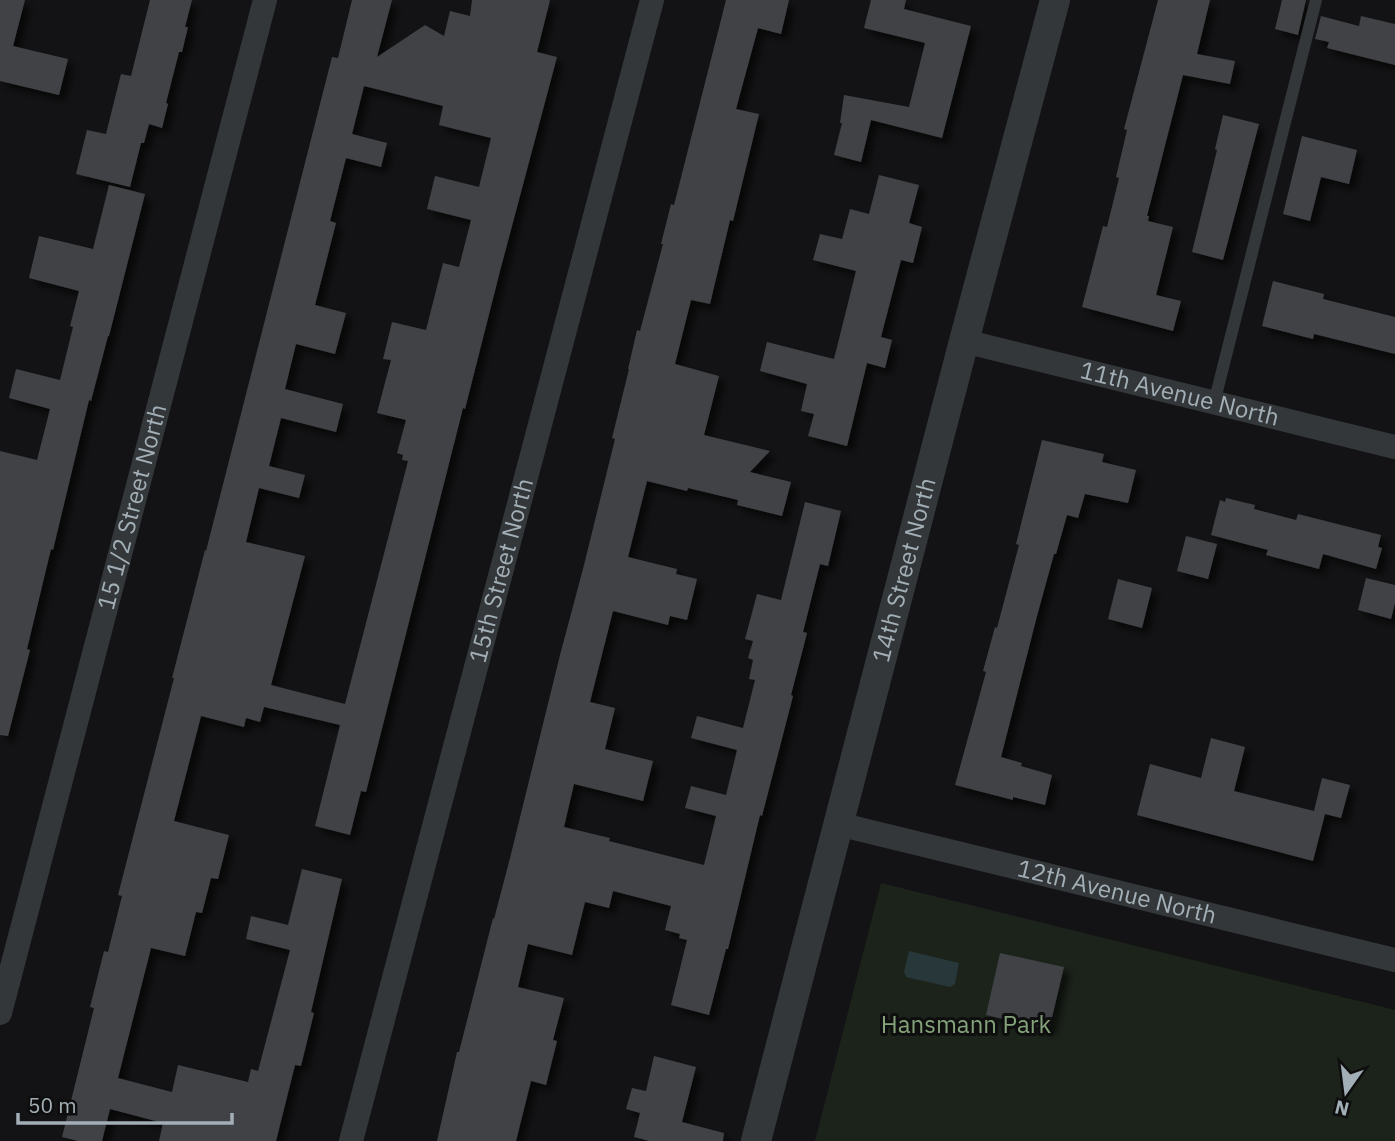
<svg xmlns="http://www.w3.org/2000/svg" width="1395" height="1141" font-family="'IBM Plex Sans',sans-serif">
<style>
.green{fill:#1c231b}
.water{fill:#283739}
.building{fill:#3f4245;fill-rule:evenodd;filter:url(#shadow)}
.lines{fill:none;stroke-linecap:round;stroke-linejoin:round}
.service{stroke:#33373a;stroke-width:12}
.minor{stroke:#33373a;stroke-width:24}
.tertiary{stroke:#33373a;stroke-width:30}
.labels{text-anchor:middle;stroke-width:6;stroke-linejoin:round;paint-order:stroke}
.street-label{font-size:24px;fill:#a3afb6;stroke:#0e0e0f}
.park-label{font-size:24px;fill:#84a279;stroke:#0e0e0f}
</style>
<defs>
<filter id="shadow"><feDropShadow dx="6" dy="6" stdDeviation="3.5" flood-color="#0009"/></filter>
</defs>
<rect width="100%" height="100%" fill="#131315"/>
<!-- green -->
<path class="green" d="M 881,883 L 1395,1010 L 1395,1141 L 815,1141 Z"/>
<!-- water -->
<path class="water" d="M 909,951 L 959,963 L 955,984 L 950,987 L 906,977 L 904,972 Z"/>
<!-- building -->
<g class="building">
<path d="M 0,0 L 25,0 L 13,46 L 68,59 L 59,95 L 0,81 Z"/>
<path d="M 150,0 L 192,0 L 185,27 L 188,27 L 182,52 L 179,52 L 166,103 L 168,104 L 162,128 L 149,124 L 144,143 L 141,143 L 130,187 L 76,174 L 87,130 L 106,134 L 121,74 L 131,76 Z"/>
<path d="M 352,0 L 392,0 L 377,57 L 425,25 L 444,36 L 450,11 L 470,16 L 472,0 L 550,0 L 537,52 L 557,57 L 500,271 L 465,409 L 463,408 L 366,792 L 361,791 L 350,835 L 315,826 L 340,725 L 264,707 L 260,722 L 246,718 L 244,727 L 201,716 L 190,759 L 174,821 L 229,835 L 218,879 L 211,878 L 202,913 L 196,912 L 185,956 L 151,948 L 118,1078 L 172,1092 L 178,1065 L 248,1082 L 251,1069 L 258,1071 L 290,950 L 246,939 L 251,916 L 288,925 L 302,869 L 342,879 L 311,1012 L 314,1013 L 301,1066 L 295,1065 L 276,1141 L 159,1141 L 163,1123 L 110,1109 L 102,1141 L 78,1141 L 62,1137 L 94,1008 L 90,1007 L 104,951 L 108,952 L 122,896 L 118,895 L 174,678 L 172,678 L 187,620 L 205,550 L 206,551 L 332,57 L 338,58 ZM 364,86 L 443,106 L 439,125 L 491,138 L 479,187 L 435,176 L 427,209 L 471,220 L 459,267 L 443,263 L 426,330 L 392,322 L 383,359 L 391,360 L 377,413 L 406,420 L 397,453 L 403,455 L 402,460 L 408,461 L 345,704 L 271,685 L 305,556 L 246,542 L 259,488 L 299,498 L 305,475 L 269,466 L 281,418 L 336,432 L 343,404 L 285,389 L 296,344 L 335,354 L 346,313 L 315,305 L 336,223 L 330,221 L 346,158 L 381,167 L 387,143 L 352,134 Z"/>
<path d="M 726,0 L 789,0 L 781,34 L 758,28 L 736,109 L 759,114 L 733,221 L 730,220 L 710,304 L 691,300 L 675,364 L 719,376 L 704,435 L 770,451 L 750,472 L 791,482 L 782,516 L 737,505 L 738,500 L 688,488 L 687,491 L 647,481 L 628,557 L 677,569 L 676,574 L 697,579 L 687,620 L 670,616 L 668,625 L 613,611 L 590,702 L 615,708 L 605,749 L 653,761 L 643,801 L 574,784 L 564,827 L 610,838 L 609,841 L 704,865 L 716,816 L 685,808 L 691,786 L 726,795 L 737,750 L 691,738 L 697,716 L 743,728 L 755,680 L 749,679 L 753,660 L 748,658 L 753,641 L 745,639 L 757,594 L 781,600 L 805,502 L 841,511 L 828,566 L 820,564 L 803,632 L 807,633 L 791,695 L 793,696 L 762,816 L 760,815 L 728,949 L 726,949 L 709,1015 L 671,1005 L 687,940 L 679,938 L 680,934 L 665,930 L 671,906 L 613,891 L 609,908 L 585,902 L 572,955 L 528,944 L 518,987 L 564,998 L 553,1040 L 557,1041 L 546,1085 L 531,1081 L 516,1141 L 437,1141 L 457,1052 L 459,1052 L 493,918 L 494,919 L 510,858 L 560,655 L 584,565 L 615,439 L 612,438 L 629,369 L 628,369 L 637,330 L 640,331 L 663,244 L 661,244 L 671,204 L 674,205 Z"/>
<path d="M 871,0 L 906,0 L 904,9 L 971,26 L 942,138 L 871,120 L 861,162 L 834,155 L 842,123 L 840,123 L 844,95 L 909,107 L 925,43 L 864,28 Z"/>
<path d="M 1158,0 L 1210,0 L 1197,54 L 1235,61 L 1230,84 L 1183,75 L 1147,216 L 1149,216 L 1148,221 L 1173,227 L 1156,295 L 1181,301 L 1173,331 L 1082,307 L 1103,226 L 1107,227 L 1119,178 L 1116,177 L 1127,130 L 1124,129 Z"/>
<path d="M 1282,0 L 1306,0 L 1298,35 L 1275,29 Z"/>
<path d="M 1321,16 L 1359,26 L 1361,16 L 1395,24 L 1395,65 L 1327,48 L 1329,42 L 1315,39 Z"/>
<path d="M 1223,115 L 1259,124 L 1223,260 L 1192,252 L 1217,150 L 1215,149 Z"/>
<path d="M 1302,136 L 1357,150 L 1349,184 L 1321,177 L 1310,221 L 1283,214 Z"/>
<path d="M 879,175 L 919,185 L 909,223 L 922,227 L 913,263 L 901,260 L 881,337 L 892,340 L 885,368 L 867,363 L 847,446 L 808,436 L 814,414 L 801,411 L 807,384 L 760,371 L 767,342 L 834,359 L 856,271 L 813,260 L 820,234 L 842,239 L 850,209 L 869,214 Z"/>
<path d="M 109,185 L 145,194 L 109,336 L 108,336 L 91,401 L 89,400 L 53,550 L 51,549 L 27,649 L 30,650 L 8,736 L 0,735 L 0,451 L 37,460 L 50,409 L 9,398 L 16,369 L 60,380 L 73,327 L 70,326 L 79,291 L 29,278 L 39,236 L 93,249 Z"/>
<path d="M 1273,281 L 1324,294 L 1323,299 L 1395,317 L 1395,354 L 1314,334 L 1313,339 L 1262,326 Z"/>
<path d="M 1042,440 L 1104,454 L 1102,462 L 1136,470 L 1128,503 L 1085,494 L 1078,518 L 1067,515 L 1056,554 L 1054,554 L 1037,616 L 1001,757 L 1022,763 L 1021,766 L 1052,775 L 1045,805 L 1013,797 L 1013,800 L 955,785 L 986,672 L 983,671 L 995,627 L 997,628 L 1019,545 L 1016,544 Z"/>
<path d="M 1226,498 L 1255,505 L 1254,509 L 1296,520 L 1298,514 L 1381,535 L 1378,547 L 1382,548 L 1376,569 L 1323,554 L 1319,569 L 1266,555 L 1268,550 L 1211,535 L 1220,500 L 1225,502 Z"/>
<path d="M 1186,536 L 1217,544 L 1208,579 L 1177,571 Z"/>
<path d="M 1366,578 L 1395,585 L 1395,603 L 1391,619 L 1358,610 Z"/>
<path d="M 1118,579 L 1152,588 L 1142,628 L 1108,619 Z"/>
<path d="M 1211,738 L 1245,747 L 1234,791 L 1314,811 L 1322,778 L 1350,785 L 1341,818 L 1325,814 L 1313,861 L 1137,815 L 1150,764 L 1201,778 Z"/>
<path d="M 1000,953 L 1064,967 L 1049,1030 L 986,1015 Z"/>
<path d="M 654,1056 L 696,1067 L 682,1122 L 724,1133 L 723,1141 L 649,1141 L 634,1137 L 640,1113 L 626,1109 L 632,1088 L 646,1091 Z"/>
</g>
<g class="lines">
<!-- service -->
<path class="service" d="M 1214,403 L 1316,0"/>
<!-- minor -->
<g class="minor">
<path id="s1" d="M 964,341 L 1395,447"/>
<path id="s2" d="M 838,824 L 1395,960"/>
<path id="s3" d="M 0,1013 L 265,0"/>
<path id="s4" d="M 351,1141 L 652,0"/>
</g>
<!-- tertiary -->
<path class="tertiary" id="s5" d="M 756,1141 L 964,341 L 1055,0"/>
</g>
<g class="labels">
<!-- street labels -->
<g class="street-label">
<text dy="8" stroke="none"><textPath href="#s1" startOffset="222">11th Avenue North</textPath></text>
<text dy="8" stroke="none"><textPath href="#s3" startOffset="523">15 1/2 Street North</textPath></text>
<text dy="8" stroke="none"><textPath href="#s4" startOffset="590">15th Street North</textPath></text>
<text dy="8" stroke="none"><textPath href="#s5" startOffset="590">14th Street North</textPath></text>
<text dy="8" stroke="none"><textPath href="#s2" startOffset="287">12th Avenue North</textPath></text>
</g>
<!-- park labels -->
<g class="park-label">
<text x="966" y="1033">Hansmann Park</text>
</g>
</g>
<!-- north arrow -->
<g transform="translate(1346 1092) rotate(194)" stroke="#0e0e0f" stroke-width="5" paint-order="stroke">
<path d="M0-5L12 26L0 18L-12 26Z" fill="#a3afb6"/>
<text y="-10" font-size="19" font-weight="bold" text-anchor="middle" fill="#a3afb6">N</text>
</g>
<!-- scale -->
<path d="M18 1113v10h214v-10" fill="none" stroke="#a3afb6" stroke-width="3.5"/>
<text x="28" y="1113" font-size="21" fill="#a3afb6" stroke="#0e0e0f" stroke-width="5" paint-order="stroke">50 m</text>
</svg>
